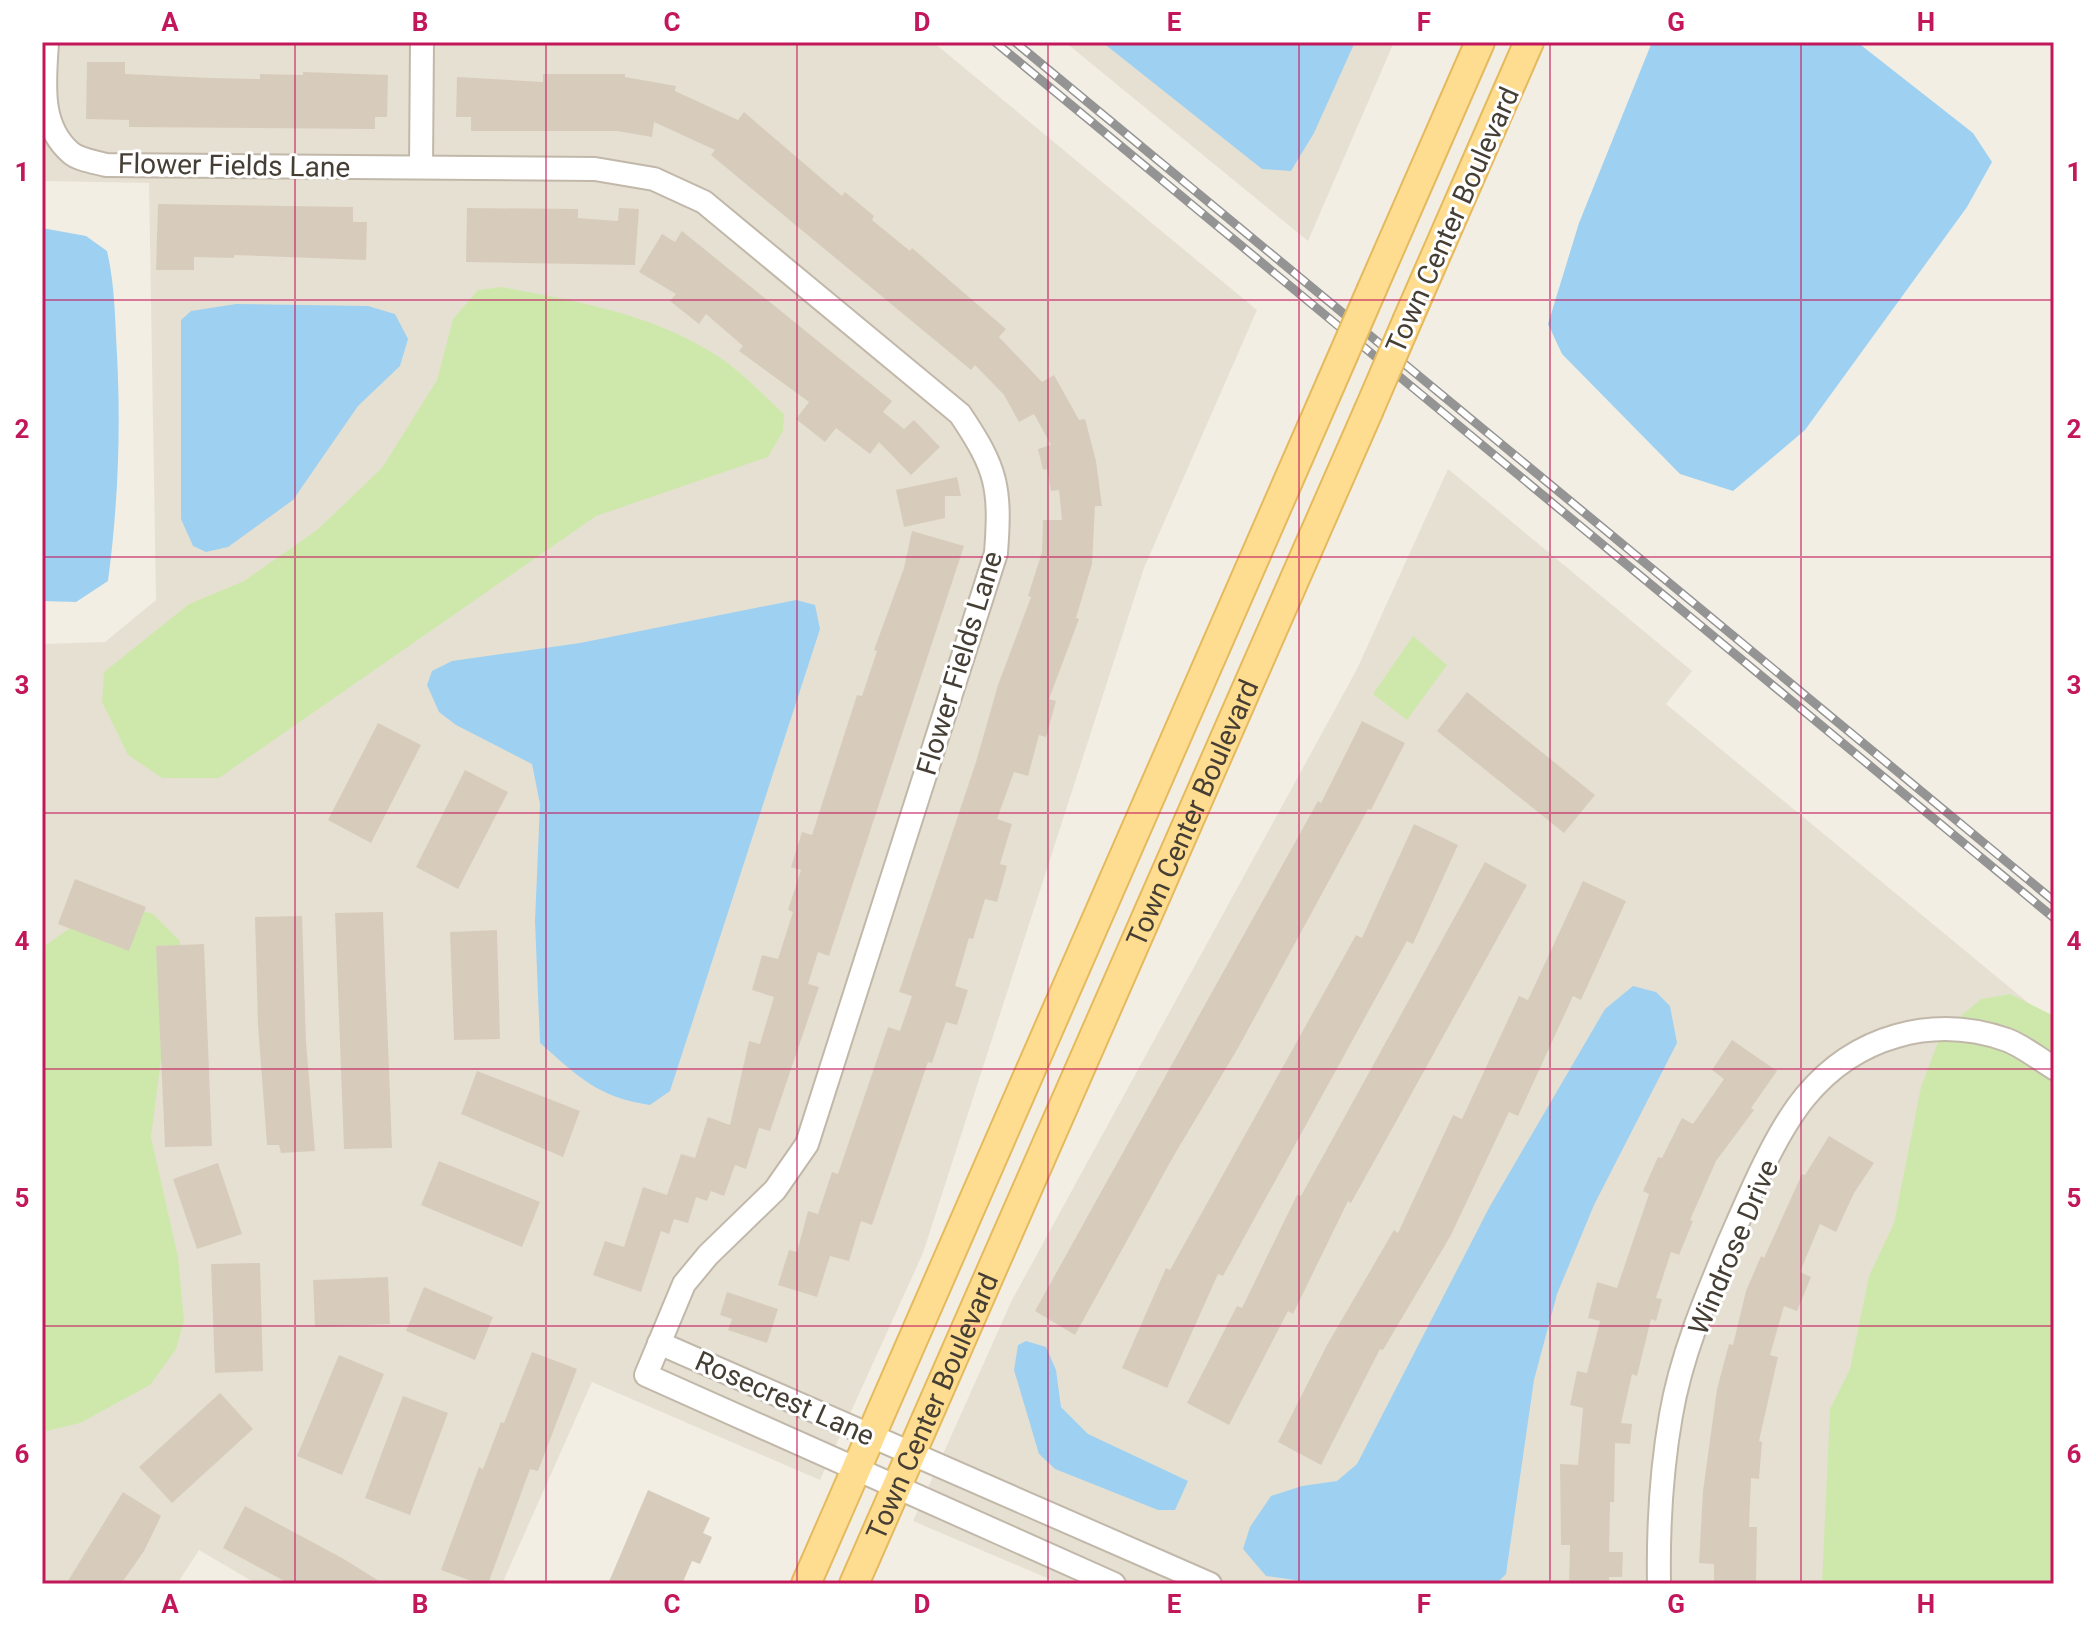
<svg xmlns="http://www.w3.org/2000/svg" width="2096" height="1626" font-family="Roboto,sans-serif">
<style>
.residential{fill:#e6e0d2}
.green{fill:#cee8ac}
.water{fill:#9ed1f1}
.building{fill:#d7ccbc}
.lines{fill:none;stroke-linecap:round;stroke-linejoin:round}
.minor-casing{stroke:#c1b8aa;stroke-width:26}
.major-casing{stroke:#e5ba5f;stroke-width:32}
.minor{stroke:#fff;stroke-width:22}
.major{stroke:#ffdd90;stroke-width:28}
.rail-casing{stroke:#949494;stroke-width:9}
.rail{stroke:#fff;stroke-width:6;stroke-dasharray:18;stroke-linecap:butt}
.major-bridge-casing{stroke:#e5ba5f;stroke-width:32;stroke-linecap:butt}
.major-bridge{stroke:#ffdd90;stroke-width:28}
.grid{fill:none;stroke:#c2185b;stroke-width:2;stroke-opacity:0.55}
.labels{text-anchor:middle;stroke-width:6;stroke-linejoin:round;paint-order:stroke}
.street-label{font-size:28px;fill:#453e34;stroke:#fff}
.neatline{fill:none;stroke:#c2185b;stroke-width:3}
.grid-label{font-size:26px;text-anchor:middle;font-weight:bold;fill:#c2185b}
</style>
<rect width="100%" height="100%" fill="#f2eee4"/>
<!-- residential -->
<g class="residential">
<path d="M 42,42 L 933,42 L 1257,310 L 1144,568 L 923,1253 L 820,1480 L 592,1382 L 502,1584 L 257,1584 L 199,1550 L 177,1584 L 42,1584 L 42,644 L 105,642 L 156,600 L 149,183 L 42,181 Z"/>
<path d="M 1065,42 L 1394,42 L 1308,241 Z"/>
<path d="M 1448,469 L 1692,671 L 1666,704 L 2054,1024 L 2054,1584 L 1061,1584 L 913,1521 L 1012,1300 L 1357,669 Z"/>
</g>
<!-- green -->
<g class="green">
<path d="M 502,287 C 576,301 655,314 719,357 C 742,372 763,395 784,414 L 783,431 L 768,457 L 596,516 L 219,778 L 162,778 L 128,755 L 102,702 L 104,672 L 189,604 L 244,581 L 317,530 L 382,468 L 437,380 L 453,319 L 478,290 Z"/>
<path d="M 1413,636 L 1447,665 L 1407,720 L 1373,694 Z"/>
<path d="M 115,907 L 152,913 L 180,941 L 181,984 L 165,1028 L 151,1137 L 178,1257 L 184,1321 L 176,1349 L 150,1385 L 80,1423 L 42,1432 L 42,948 L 74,925 Z"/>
<path d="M 2010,994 L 2054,1016 L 2054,1584 L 1822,1584 L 1830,1409 L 1850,1369 L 1869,1276 L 1894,1223 L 1921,1087 L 1942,1032 L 1981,999 Z"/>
</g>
<!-- water -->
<g class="water">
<path d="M 1102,42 L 1355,42 L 1314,133 L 1291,171 L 1262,169 Z"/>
<path d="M 1652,42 L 1857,42 L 1973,133 L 1992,162 L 1967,207 L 1805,430 L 1733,491 L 1680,474 L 1562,354 L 1548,324 L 1579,223 Z"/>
<path d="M 42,228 L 86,236 L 107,251 C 115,285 115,320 117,355 C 121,431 118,505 108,581 L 76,602 L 42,601 Z"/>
<path d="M 236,304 L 368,306 L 395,314 L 408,339 L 400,366 L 358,406 L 293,500 L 228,547 L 206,552 L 193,546 L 181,519 L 181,320 L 191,311 Z"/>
<path d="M 796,600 L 815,605 L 820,629 L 670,1091 L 650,1105 C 597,1097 579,1077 540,1043 L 535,921 L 540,804 L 532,764 L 456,725 L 439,712 L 427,685 L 432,671 L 452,661 L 580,643 Z"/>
<path d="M 1633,986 L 1656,992 L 1670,1006 L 1677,1043 L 1594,1205 L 1557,1294 L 1534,1380 L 1506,1574 L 1496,1584 L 1323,1584 L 1266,1576 L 1243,1549 L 1250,1527 L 1271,1496 L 1302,1486 L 1337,1481 L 1357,1464 L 1490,1206 L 1605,1009 Z"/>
<path d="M 1026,1341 L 1046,1347 L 1056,1370 L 1061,1407 L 1088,1434 L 1188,1481 L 1175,1510 L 1158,1510 L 1055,1469 L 1039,1454 L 1014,1370 L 1018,1345 Z"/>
</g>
<!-- building -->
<g class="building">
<path d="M 87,62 L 125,62 L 125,74 L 211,78 L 260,79 L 260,74 L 303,75 L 303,72 L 388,75 L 387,117 L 375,117 L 375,129 L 129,127 L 129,120 L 86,119 Z"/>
<path d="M 543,74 L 625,74 L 625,77 L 676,86 L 675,91 L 738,120 L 744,112 L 842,196 L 845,192 L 874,216 L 872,220 L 910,251 L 912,248 L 1006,329 L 999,337 L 1042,382 L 1054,375 L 1079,420 L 1085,419 L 1096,461 L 1102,506 L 1095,506 L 1092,564 L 1076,618 L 1079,619 L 1049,699 L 1056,701 L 1046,737 L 1039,735 L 1028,776 L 1014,772 L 997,819 L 1012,824 L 1000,864 L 1007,866 L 997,902 L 985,899 L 973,939 L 969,938 L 955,986 L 968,990 L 957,1025 L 946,1022 L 932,1063 L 928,1062 L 872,1225 L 861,1221 L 849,1261 L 830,1256 L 817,1297 L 778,1285 L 789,1250 L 797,1252 L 808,1211 L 818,1214 L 832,1172 L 838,1174 L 888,1027 L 900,1031 L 912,996 L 899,992 L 976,762 L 998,685 L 1031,597 L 1028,596 L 1042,552 L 1043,520 L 1062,520 L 1059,490 L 1051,491 L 1047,469 L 1043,470 L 1038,449 L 1051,445 L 1034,414 L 1019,422 L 1004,395 L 975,365 L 971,370 L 804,232 L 711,155 L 715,150 L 654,122 L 652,137 L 617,131 L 471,131 L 471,117 L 456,117 L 457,77 L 543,82 Z"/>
<path d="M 158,204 L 353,207 L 353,222 L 367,222 L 366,260 L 234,255 L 234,258 L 194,257 L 194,270 L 156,270 Z"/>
<path d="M 467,208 L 578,209 L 578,218 L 618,221 L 619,208 L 639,209 L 635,265 L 466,262 Z"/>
<path d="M 682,231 L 892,401 L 883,412 L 904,429 L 914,420 L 940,447 L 911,475 L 879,442 L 870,454 L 836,428 L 825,442 L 796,419 L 809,402 L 739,351 L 743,346 L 706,314 L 699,324 L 670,301 L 676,294 L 639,272 L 662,234 L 675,242 Z"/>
<path d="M 957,477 L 961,496 L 945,496 L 945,518 L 904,527 L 896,490 Z"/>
<path d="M 912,531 L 964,546 L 829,956 L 818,952 L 808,984 L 819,987 L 770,1131 L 759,1128 L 746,1169 L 735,1165 L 724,1196 L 711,1191 L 707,1201 L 696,1197 L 688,1223 L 674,1219 L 669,1234 L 661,1231 L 641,1292 L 593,1275 L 605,1241 L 624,1247 L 643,1187 L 667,1195 L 681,1154 L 695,1158 L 708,1117 L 730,1125 L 749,1041 L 760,1044 L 774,997 L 752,990 L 762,955 L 778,959 L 793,912 L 788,910 L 801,870 L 791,867 L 802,832 L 812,835 L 857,695 L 862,696 L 877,651 L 874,650 L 904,568 Z"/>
<path d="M 1467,692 L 1595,795 L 1564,833 L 1437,731 Z"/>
<path d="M 1362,721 L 1405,743 L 1371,810 L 1368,809 L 1238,1048 L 1173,1157 L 1075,1335 L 1035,1311 L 1318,801 L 1321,803 Z"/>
<path d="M 378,723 L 421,745 L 371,843 L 328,820 Z"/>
<path d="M 465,770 L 508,792 L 458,889 L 416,867 Z"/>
<path d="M 1414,824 L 1458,845 L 1413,944 L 1407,941 L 1223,1276 L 1218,1274 L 1167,1388 L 1122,1368 L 1166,1268 L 1170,1270 L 1356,935 L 1362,938 Z"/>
<path d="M 1485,862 L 1527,885 L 1351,1203 L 1348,1201 L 1293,1314 L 1288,1311 L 1229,1425 L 1187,1403 L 1237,1306 L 1242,1308 L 1297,1195 L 1301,1196 Z"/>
<path d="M 75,879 L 146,907 L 129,951 L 58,924 Z"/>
<path d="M 1583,881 L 1626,901 L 1581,1000 L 1573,996 L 1518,1116 L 1509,1112 L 1451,1235 L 1383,1350 L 1380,1349 L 1321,1465 L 1278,1442 L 1327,1345 L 1394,1230 L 1398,1233 L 1453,1115 L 1462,1119 L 1519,996 L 1528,1000 Z"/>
<path d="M 383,912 L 392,1148 L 344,1149 L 335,913 Z"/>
<path d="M 302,916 L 306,1042 L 315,1151 L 281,1153 L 279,1145 L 267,1145 L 258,1025 L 255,917 Z"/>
<path d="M 497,930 L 500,1039 L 454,1040 L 450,932 Z"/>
<path d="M 204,944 L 212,1146 L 165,1147 L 156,946 Z"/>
<path d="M 1732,1040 L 1777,1071 L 1751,1108 L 1754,1110 L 1716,1161 L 1690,1220 L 1693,1221 L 1679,1255 L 1671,1252 L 1656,1298 L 1662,1299 L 1656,1321 L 1651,1319 L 1637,1376 L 1632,1374 L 1621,1423 L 1632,1424 L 1630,1444 L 1615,1443 L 1614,1502 L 1610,1502 L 1609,1552 L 1623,1552 L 1622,1577 L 1609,1577 L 1609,1584 L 1569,1584 L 1570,1545 L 1561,1545 L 1560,1464 L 1578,1465 L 1583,1408 L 1570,1405 L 1577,1371 L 1587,1373 L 1600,1321 L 1588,1318 L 1597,1282 L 1617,1288 L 1649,1194 L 1643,1191 L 1658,1157 L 1662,1158 L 1682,1118 L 1693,1124 L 1724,1079 L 1712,1070 Z"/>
<path d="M 477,1071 L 580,1111 L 563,1157 L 461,1114 Z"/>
<path d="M 1829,1136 L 1874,1163 L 1854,1193 L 1836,1232 L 1820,1224 L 1800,1272 L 1811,1277 L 1797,1311 L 1784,1306 L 1770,1355 L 1778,1357 L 1759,1441 L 1762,1442 L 1759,1479 L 1751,1478 L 1749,1527 L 1757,1527 L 1756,1584 L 1714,1584 L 1714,1564 L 1699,1563 L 1703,1491 L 1717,1389 L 1729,1344 L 1733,1345 L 1746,1291 L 1761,1256 L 1764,1258 L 1802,1174 L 1805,1175 Z"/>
<path d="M 439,1161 L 540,1202 L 522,1247 L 421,1205 Z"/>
<path d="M 218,1163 L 242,1234 L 197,1249 L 173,1179 Z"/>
<path d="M 260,1263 L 263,1371 L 215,1373 L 211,1264 Z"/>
<path d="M 388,1277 L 390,1324 L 315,1327 L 313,1280 Z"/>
<path d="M 424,1287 L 493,1317 L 475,1360 L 406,1331 Z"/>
<path d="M 727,1292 L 778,1309 L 767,1343 L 728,1330 L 732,1319 L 720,1315 Z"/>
<path d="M 532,1352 L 577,1369 L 538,1471 L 530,1469 L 488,1584 L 480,1584 L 441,1570 L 479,1467 L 483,1469 L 501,1422 L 504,1423 Z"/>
<path d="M 339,1355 L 384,1374 L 342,1475 L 297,1456 Z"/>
<path d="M 220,1393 L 253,1429 L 172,1503 L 139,1467 Z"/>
<path d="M 403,1396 L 448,1413 L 410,1515 L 365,1498 Z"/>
<path d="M 648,1490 L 710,1518 L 703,1533 L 712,1537 L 700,1564 L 692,1561 L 682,1584 L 608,1584 Z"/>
<path d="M 123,1492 L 161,1516 L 144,1551 L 121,1584 L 66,1584 Z"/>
<path d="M 245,1506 L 342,1558 L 384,1584 L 290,1584 L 223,1548 Z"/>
</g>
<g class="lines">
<defs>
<g id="minor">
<path d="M 47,42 C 45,80 38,125 71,153 C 79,160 96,162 106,165 L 595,169 L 654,179 L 704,202 L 960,414 C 997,469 1001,487 996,553 L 807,1144 L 775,1190 L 708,1255 L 684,1284 L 646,1375 L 1114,1584"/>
<path d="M 421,167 L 422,42"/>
<path d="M 659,1343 L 1210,1584"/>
<path d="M 1659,1584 C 1658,1526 1661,1472 1671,1415 C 1681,1356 1706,1297 1729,1242 C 1749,1197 1774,1135 1805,1097 C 1855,1036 1933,1014 2007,1040 C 2023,1046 2039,1059 2054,1068"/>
</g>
<g id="major">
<path d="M 1372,289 L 1480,42"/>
<path d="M 1408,319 L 1529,42"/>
<path d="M 806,1584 L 1331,383"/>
<path id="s1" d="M 854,1584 L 1368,412"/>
</g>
</defs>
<!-- minor casing -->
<use href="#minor" class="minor-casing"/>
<!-- major casing -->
<use href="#major" class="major-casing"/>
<!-- minor -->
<use href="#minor" class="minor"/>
<!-- major -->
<use href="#major" class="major"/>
<defs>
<g id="rail">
<path d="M 995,42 L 2054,918"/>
<path d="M 1015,42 L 2054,901"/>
</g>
</defs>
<!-- rail casing -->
<use href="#rail" class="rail-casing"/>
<!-- rail -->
<use href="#rail" class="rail"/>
<defs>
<g id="major-bridge">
<path d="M 1331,383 L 1372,289"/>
<path d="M 1368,412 L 1408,319"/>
</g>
</defs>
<!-- major-bridge casing -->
<use href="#major-bridge" class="major-bridge-casing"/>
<!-- major-bridge -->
<use href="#major-bridge" class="major-bridge"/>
</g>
<!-- grid -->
<path class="grid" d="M 295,42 L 295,1584M 546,42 L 546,1584M 797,42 L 797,1584M 1048,42 L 1048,1584M 1299,42 L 1299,1584M 1550,42 L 1550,1584M 1801,42 L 1801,1584M 42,300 L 2054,300M 42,557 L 2054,557M 42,813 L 2054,813M 42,1069 L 2054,1069M 42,1326 L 2054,1326"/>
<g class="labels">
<!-- street labels -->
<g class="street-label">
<text transform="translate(234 165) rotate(1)" y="10">Flower Fields Lane</text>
<text transform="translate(1452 220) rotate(-66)" y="10">Town Center Boulevard</text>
<text transform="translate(959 663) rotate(-73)" y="10">Flower Fields Lane</text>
<text dy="10" stroke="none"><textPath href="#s1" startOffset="842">Town Center Boulevard</textPath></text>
<text transform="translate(1733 1247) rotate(-67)" y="10">Windrose Drive</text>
<text transform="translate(785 1398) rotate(24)" y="10">Rosecrest Lane</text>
<text dy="10" stroke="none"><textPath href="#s1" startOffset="194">Town Center Boulevard</textPath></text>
</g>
</g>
<!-- border -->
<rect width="2096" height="1626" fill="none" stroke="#ffffff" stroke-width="88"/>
<rect x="44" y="44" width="2008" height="1538" class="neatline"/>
<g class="grid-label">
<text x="170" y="31">A</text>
<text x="420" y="31">B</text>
<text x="672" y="31">C</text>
<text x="922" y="31">D</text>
<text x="1174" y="31">E</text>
<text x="1424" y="31">F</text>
<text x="1676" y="31">G</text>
<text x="1926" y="31">H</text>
<text x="22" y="181">1</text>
<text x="2074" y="181">1</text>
<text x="22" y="438">2</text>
<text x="2074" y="438">2</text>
<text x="22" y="694">3</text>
<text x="2074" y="694">3</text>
<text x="22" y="950">4</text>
<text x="2074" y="950">4</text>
<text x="22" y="1207">5</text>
<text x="2074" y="1207">5</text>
<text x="22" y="1463">6</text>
<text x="2074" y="1463">6</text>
<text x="170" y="1613">A</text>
<text x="420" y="1613">B</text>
<text x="672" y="1613">C</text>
<text x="922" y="1613">D</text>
<text x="1174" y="1613">E</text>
<text x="1424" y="1613">F</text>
<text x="1676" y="1613">G</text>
<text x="1926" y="1613">H</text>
</g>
</svg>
